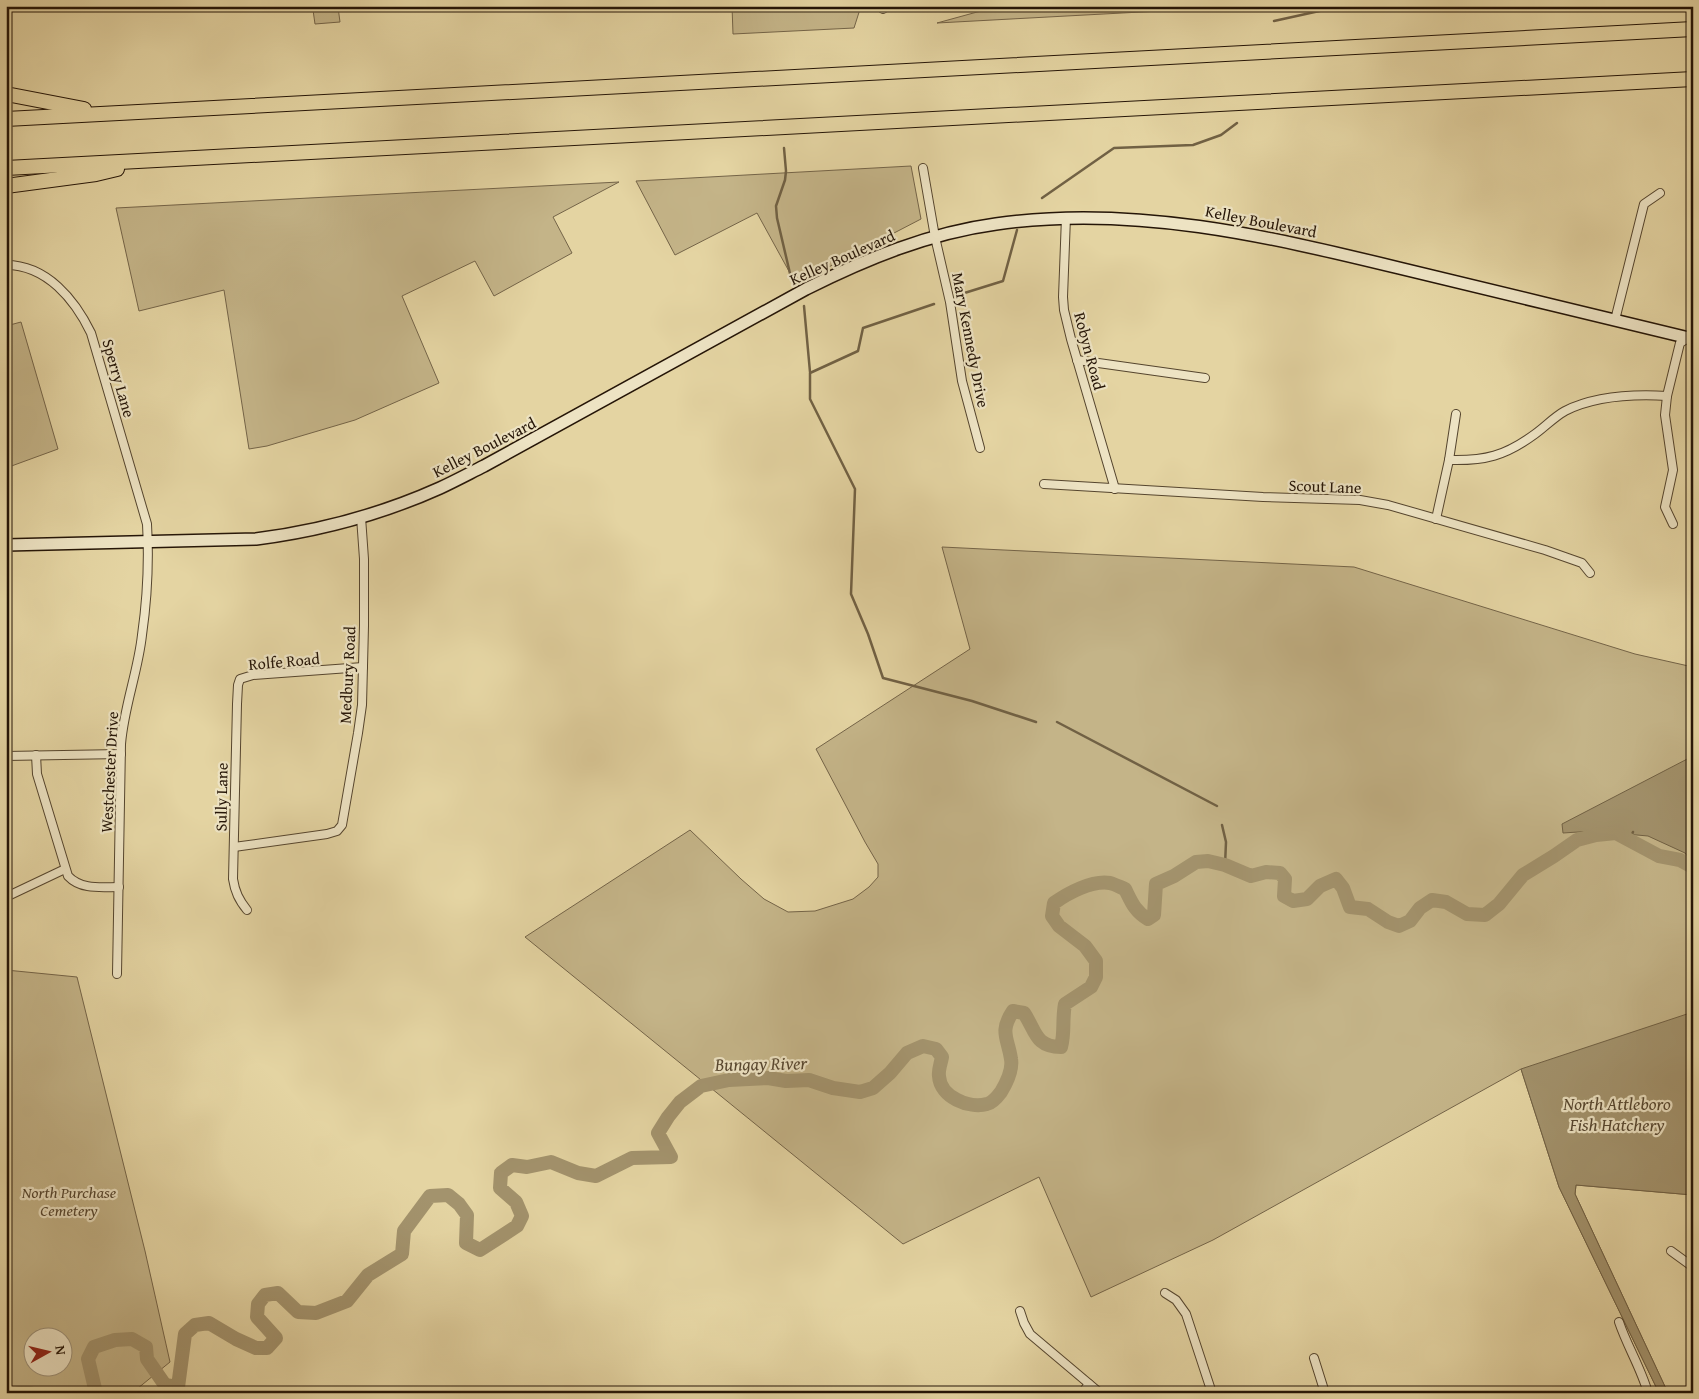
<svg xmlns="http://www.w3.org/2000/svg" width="1699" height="1399" font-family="'Gentium Book Plus',serif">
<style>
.green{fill:#c4b488;stroke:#746448;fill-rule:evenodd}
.water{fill:#a3936d;stroke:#716144}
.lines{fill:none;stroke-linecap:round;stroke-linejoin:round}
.stream{stroke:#716144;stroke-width:2.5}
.river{stroke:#a3936d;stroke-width:14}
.street-casing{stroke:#55452e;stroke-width:10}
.secondary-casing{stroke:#251507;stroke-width:14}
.highway-casing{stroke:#251507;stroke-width:16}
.street{stroke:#ede3c3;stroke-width:8}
.secondary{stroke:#ede3c3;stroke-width:11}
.highway{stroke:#e4d4a2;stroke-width:14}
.labels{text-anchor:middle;stroke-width:4.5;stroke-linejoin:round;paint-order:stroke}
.street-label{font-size:16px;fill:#251507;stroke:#ede3c3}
.park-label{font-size:16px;font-style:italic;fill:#55452e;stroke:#ede3c3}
.water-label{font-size:18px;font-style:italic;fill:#574730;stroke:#ede3c3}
</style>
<rect width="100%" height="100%" fill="#e4d4a2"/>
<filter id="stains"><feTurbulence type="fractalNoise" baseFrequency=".004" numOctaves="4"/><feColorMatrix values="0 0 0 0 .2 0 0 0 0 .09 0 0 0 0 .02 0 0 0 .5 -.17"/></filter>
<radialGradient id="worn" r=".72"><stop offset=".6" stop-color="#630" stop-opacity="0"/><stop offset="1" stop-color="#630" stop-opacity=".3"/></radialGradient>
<!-- green -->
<g class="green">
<path d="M 732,6 L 861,6 L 854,28 L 733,34 Z"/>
<path d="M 988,6 L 1252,6 L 937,23 L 988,9 Z"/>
<path d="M 338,7 L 340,22 L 315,24 L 313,10 Z"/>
<path d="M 911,166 L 921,219 L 796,284 L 757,213 L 675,255 L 636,181 Z"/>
<path d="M 619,182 L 553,217 L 572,253 L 494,296 L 475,261 L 402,296 L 439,383 L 355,420 L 267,446 L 249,449 L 224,290 L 139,311 L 116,208 Z"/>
<path d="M 21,322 L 58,449 L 6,468 L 6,326 Z"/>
<path d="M 942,547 L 1354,567 L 1635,654 L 1693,667 L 1693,1195 L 1576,1185 L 1575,1194 L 1668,1393 L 1659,1393 L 1559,1187 L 1521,1069 L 1213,1240 L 1091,1297 L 1039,1177 L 903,1244 L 525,937 L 690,830 L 741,879 L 764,899 L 788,912 L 815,911 L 853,899 L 869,887 L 878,877 L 878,864 L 865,842 L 816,749 L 970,649 Z"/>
<path d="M 6,970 L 77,977 L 145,1251 L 170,1362 L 132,1393 L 6,1393 ZM 62,1336 L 62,1366 L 32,1366 L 32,1336 Z"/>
</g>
<!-- water -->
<g class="water">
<path d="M 1693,756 L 1693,868 L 1690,860 L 1685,853 L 1648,836 L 1593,831 L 1563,833 L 1562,824 Z"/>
<path d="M 1693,1012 L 1693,1195 L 1576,1185 L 1575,1194 L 1668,1393 L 1659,1393 L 1559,1187 L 1521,1069 Z"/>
</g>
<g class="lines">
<!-- stream -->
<g class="stream">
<path d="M 1274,21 L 1342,6"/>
<path d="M 784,148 L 786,171 L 785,180 L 776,206 L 777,218 L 792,282"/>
<path d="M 1042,198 L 1114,148 L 1193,145 L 1221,135 L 1237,123"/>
<path d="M 958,295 L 1003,281 L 1017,230"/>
<path d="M 934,304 L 863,328 L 858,351 L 810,373 L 810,399 L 855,489 L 851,594 L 868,634 L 883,678 L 972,701 L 1036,722"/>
<path d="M 804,306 L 810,372"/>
<path d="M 1057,722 L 1217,806"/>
<path d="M 1222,825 L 1226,842 L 1225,865"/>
<path d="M 1630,839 L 1633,832"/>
</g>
<!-- river -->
<g class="river">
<path d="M 19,1393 L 30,1393"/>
<path d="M 96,1393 L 88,1359 L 94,1347 L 115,1340 L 132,1339 L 146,1347 L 147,1359 L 165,1385 L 178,1387 L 185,1334 L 195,1325 L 209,1323 L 236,1339 L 256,1348 L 267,1348 L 276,1338 L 257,1317 L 258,1304 L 265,1295 L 278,1293 L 298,1312 L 316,1313 L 347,1301 L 368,1275 L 402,1254 L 404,1231 L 430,1196 L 448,1195 L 459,1204 L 467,1215 L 466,1243 L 480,1250 L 517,1226 L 522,1216 L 516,1202 L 500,1188 L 501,1173 L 512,1165 L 527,1167 L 551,1162 L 578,1173 L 596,1176 L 632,1158 L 671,1157 L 658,1133 L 668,1117 L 680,1102 L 701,1086 L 729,1080 L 768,1078 L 786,1081 L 809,1080 L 833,1088 L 860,1092 L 873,1088 L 890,1073 L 907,1053 L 923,1046 L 936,1049 L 942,1057 C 941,1063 938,1070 939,1076 C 940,1097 969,1109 987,1104 C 992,1103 998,1096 1001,1092 C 1007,1082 1013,1070 1011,1059 C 1008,1038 999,1032 1013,1011 L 1024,1013 C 1036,1031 1035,1047 1061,1047 C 1065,1033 1062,1019 1065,1004 L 1091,987 L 1096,977 L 1096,961 L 1085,946 L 1059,926 L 1052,916 L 1054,903 C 1068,893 1092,880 1110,883 C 1114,884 1120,887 1125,889 C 1131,901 1135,912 1148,919 L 1154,915 L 1156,884 L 1174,876 L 1196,862 L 1208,861 L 1225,865 L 1251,876 L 1266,872 L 1280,873 L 1285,879 L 1284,896 L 1293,901 L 1307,899 L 1320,886 L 1336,879 L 1343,888 L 1350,907 L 1368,909 L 1388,922 L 1399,926 L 1410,921 L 1420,908 L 1432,900 L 1446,902 L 1467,914 L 1485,915 L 1499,904 L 1523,875 L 1554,856 L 1577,840 L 1596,835 L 1616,833 L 1659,856 L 1680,860 L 1693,867"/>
</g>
<defs>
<g id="street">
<path d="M 883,9 L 883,6"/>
<path d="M 923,168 L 935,237 L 950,302 L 962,381 L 980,448"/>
<path d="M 1066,217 L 1063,297 L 1064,310 L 1071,339 L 1115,489"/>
<path d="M 6,265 C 47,265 75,300 91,333 L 147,524 C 149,559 147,600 142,635 C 138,672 124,706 121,744 L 117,974"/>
<path d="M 1615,320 L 1644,204 L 1660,193"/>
<path d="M 1077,360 L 1205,378"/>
<path d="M 1449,460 C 1485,461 1505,456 1535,434 C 1545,427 1554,417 1565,411 C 1595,396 1633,394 1667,396"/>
<path d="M 1044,484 L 1263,497 L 1360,500 L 1388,505 L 1545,550 L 1582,563 L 1590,573"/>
<path d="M 1436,519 L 1449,460 L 1456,414"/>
<path d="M 1673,524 L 1665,507 L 1673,470 L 1665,415 L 1667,396 L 1680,343 L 1688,338"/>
<path d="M 36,755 L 37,774 L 68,876 C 81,890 101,887 119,887"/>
<path d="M 6,756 L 121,754"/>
<path d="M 234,847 L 327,834 L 337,831 L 342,825 L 358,733 L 362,705 L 364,626 L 364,559 L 361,517"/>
<path d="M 6,897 L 65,869"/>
<path d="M 247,910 C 239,900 235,892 233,879 L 237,704 L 238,685 L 240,679 L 253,675 L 363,667"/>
<path d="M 1671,1251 L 1693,1267"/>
<path d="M 1165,1293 L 1176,1300 L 1186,1314 L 1212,1393"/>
<path d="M 1020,1311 L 1024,1323 L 1030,1334 L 1100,1393"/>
<path d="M 1619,1322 C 1627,1346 1641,1368 1648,1393"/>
<path d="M 1314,1358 L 1325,1393"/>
<path d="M 1082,1393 L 1089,1384"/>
</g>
<path id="secondary" d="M 6,545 L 256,539 C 319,531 382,514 440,488 C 455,481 470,473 484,466 L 806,289 C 866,259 929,233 996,224 C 1132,204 1267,236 1399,268 C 1497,291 1595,316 1693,339"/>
<g id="highway">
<path d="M 6,94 L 84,109"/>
<path d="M 6,119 L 1693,29"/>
<path d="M 6,168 L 1693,79"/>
<path d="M 6,186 L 96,174 L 117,169"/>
</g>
</defs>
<!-- street casing -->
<use href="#street" class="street-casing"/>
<!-- secondary casing -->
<use href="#secondary" class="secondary-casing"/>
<!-- highway casing -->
<use href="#highway" class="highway-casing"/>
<!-- street -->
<use href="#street" class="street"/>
<!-- secondary -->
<use href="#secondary" class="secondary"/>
<!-- highway -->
<use href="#highway" class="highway"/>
</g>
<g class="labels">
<!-- street labels -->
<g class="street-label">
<text transform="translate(1261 221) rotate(11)" y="6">Kelley Boulevard</text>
<text transform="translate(842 257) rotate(-24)" y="6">Kelley Boulevard</text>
<text transform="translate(971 340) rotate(79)" y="6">Mary Kennedy Drive</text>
<text transform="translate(1090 351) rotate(75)" y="6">Robyn Road</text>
<text transform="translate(119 378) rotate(74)" y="6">Sperry Lane</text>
<text transform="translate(484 447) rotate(-27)" y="6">Kelley Boulevard</text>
<text transform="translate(1325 486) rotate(2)" y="6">Scout Lane</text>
<text transform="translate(284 661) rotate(-5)" y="6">Rolfe Road</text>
<text transform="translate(347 675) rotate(-87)" y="6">Medbury Road</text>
<text transform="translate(109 772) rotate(-87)" y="6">Westchester Drive</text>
<text transform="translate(221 797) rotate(-89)" y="6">Sully Lane</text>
</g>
<!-- park labels -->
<g class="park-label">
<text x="69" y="1198">North Purchase<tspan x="69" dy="18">Cemetery</tspan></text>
</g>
<!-- water labels -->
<g class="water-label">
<text transform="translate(761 1064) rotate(-1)" y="6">Bungay River</text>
<text x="1617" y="1110">North Attleboro<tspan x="1617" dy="21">Fish Hatchery</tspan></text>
</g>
</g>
<!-- margin -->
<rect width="1699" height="1399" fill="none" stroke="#e4d4a2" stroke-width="25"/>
<rect x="8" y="8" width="1684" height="1384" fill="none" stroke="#251507" stroke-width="2.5"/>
<rect x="12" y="12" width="1674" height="1374" fill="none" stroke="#251507"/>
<!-- north arrow -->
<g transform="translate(48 1352) rotate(82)"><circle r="24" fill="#ede3c3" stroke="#9d9178"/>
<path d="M0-4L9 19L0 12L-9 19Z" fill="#8f2418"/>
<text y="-8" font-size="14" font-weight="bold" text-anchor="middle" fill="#251507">N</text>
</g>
<rect width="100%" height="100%" filter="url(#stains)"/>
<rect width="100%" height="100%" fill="url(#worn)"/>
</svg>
